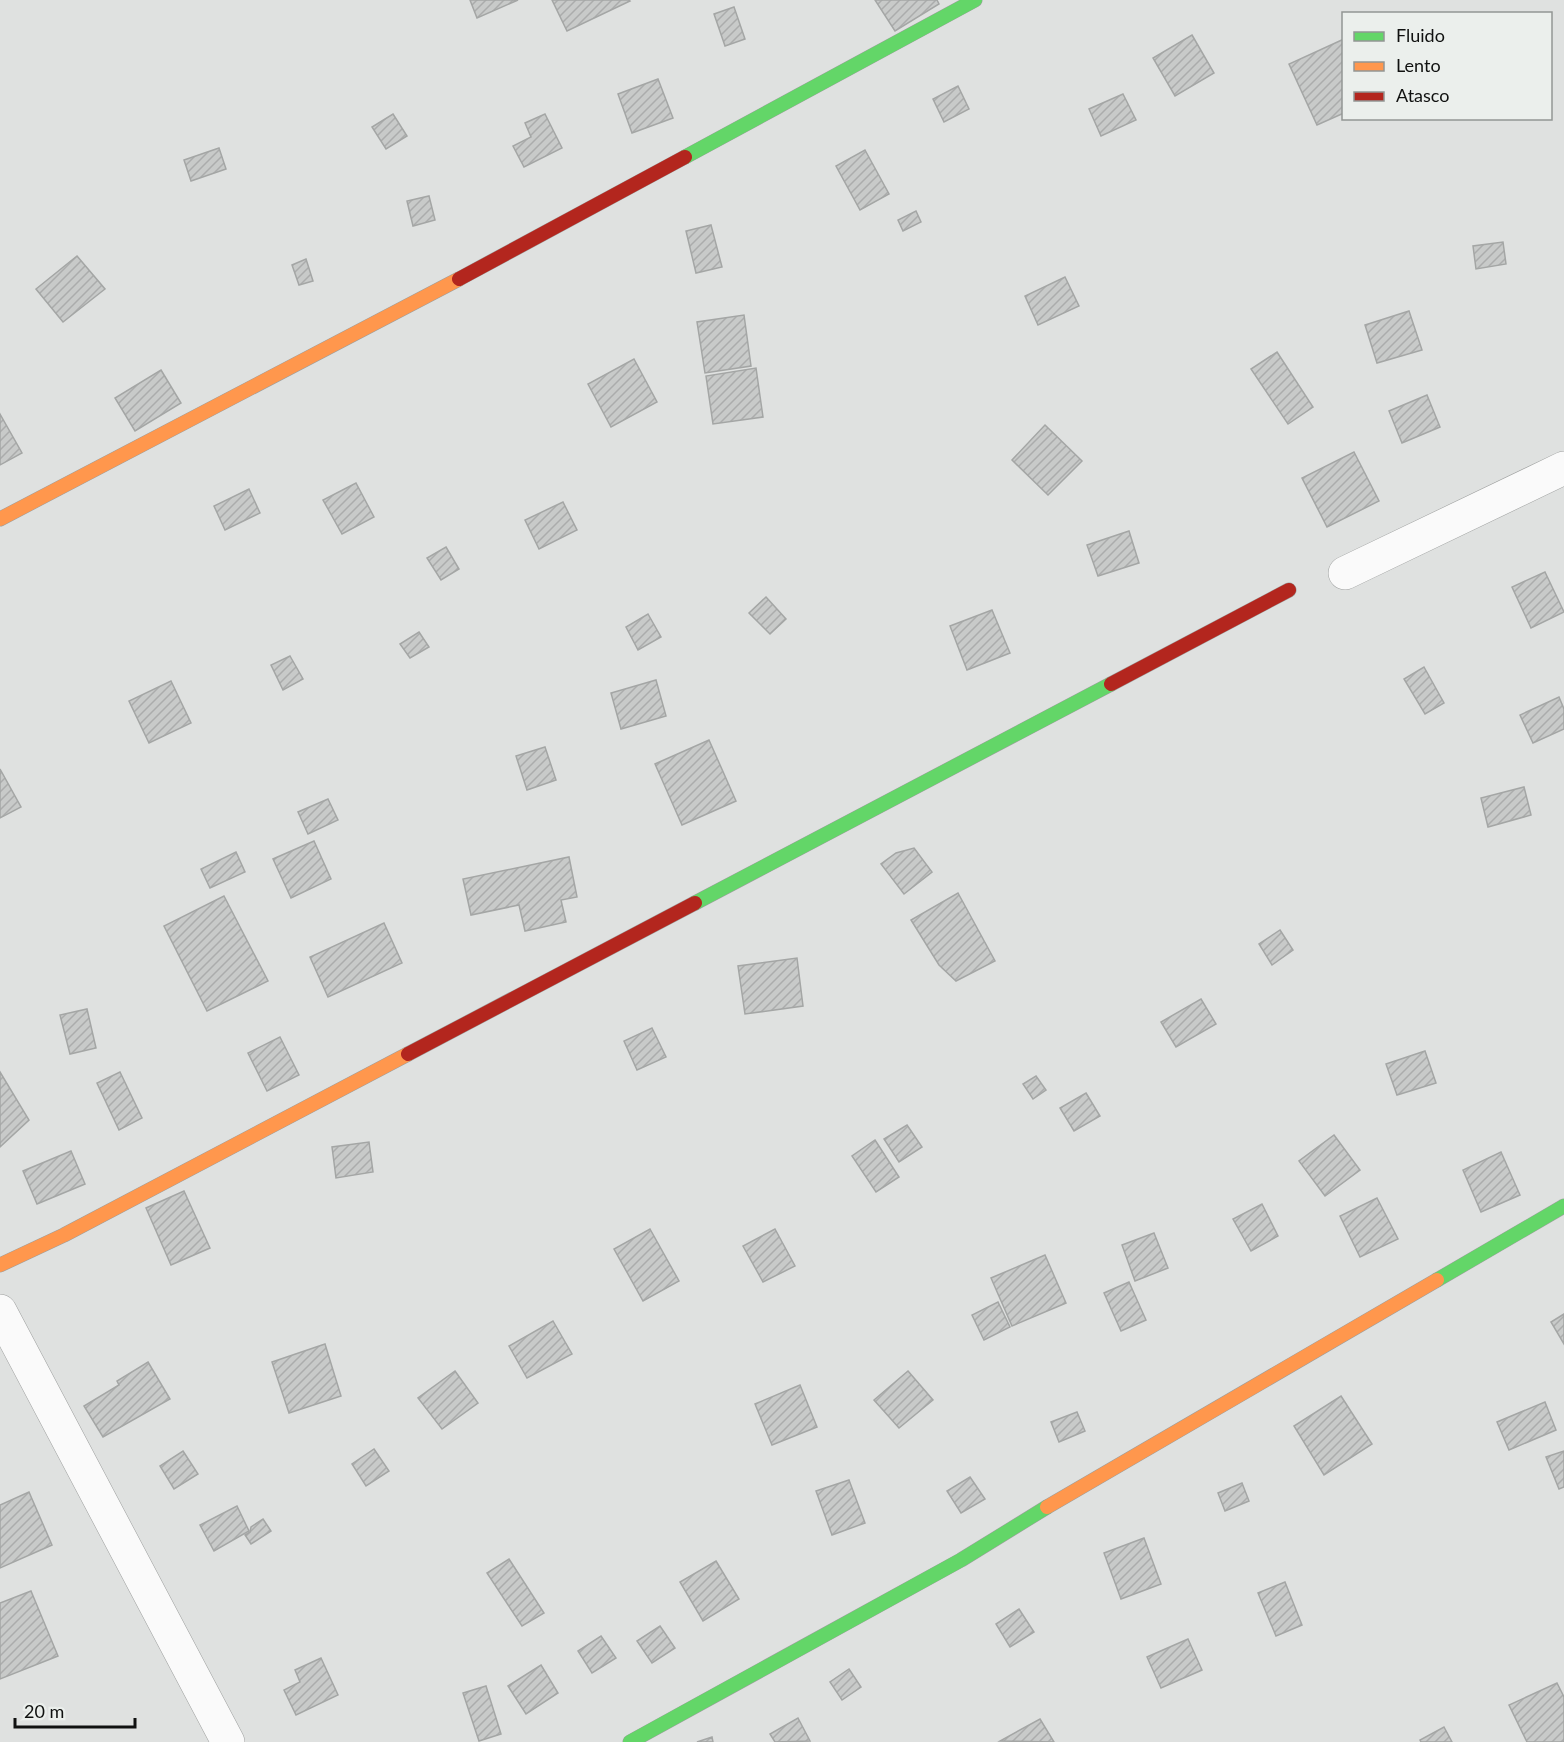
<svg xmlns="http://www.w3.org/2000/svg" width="1564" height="1742" font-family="Lato,sans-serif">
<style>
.building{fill:url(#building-hatch);stroke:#a4a6a5;stroke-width:1.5}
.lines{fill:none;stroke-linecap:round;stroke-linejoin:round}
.street-casing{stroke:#9d9f9e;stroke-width:34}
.fast-casing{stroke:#9d9f9e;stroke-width:15}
.slow-casing{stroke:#9d9f9e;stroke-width:15}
.jam-casing{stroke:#9d9f9e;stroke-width:15}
.street{stroke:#fafafa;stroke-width:33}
.fast{stroke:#63d668;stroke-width:14}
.slow{stroke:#ff974d;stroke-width:14}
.jam{stroke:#b3261e;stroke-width:14}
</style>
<defs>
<pattern id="building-hatch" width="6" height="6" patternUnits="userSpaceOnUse" patternTransform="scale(1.5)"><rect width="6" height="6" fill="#c8cac9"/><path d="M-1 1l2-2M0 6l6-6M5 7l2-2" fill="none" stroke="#abacac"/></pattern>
</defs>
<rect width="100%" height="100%" fill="#dfe1e0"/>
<!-- building -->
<g class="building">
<path d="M 470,0 L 518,0 L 477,18 Z"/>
<path d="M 552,0 L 629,0 L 630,1 L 567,31 Z"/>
<path d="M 875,0 L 937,0 L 939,4 L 895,31 Z"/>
<path d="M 734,7 L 745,39 L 725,46 L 714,14 Z"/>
<path d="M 1192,35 L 1214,73 L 1175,96 L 1153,58 Z"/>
<path d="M 1344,39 L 1344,113 L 1317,125 L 1289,64 Z"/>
<path d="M 658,79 L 673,118 L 632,133 L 618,94 Z"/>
<path d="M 958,86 L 969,109 L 944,122 L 933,99 Z"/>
<path d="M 1123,94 L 1136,120 L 1101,136 L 1089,109 Z"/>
<path d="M 393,114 L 407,136 L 386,149 L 372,127 Z"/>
<path d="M 545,114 L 562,148 L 524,167 L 513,146 L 531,137 L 525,123 Z"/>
<path d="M 219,148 L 226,169 L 191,181 L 184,160 Z"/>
<path d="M 865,150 L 889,194 L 860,210 L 836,166 Z"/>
<path d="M 429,196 L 435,220 L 413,226 L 407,201 Z"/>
<path d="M 916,211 L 921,222 L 903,231 L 898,220 Z"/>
<path d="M 711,225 L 722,267 L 696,273 L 686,231 Z"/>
<path d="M 1503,242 L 1506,264 L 1476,269 L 1473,246 Z"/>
<path d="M 77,256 L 105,289 L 63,322 L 36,289 Z"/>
<path d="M 306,259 L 313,281 L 299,285 L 292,265 Z"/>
<path d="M 1065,277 L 1079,306 L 1038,325 L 1025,296 Z"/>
<path d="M 1409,311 L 1422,350 L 1377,363 L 1365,325 Z"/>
<path d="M 744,315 L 751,366 L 705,373 L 697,322 Z"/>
<path d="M 1277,352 L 1313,407 L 1288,424 L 1251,369 Z"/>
<path d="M 634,359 L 657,402 L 611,427 L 588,384 Z"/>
<path d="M 756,368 L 763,417 L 713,424 L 706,376 Z"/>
<path d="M 161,370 L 181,403 L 135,431 L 115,398 Z"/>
<path d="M 1427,395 L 1440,427 L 1402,443 L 1389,411 Z"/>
<path d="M 0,414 L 22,453 L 0,465 Z"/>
<path d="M 1045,425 L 1082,461 L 1048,495 L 1012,460 Z"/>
<path d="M 1354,452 L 1379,501 L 1327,527 L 1302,478 Z"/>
<path d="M 356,483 L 374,517 L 342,534 L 323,500 Z"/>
<path d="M 249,489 L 260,513 L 225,530 L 214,506 Z"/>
<path d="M 563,502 L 577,530 L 539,549 L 525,520 Z"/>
<path d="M 1129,531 L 1139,563 L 1098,576 L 1087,545 Z"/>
<path d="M 446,547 L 459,569 L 441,580 L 427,558 Z"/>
<path d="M 1545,572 L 1564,612 L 1531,628 L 1512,587 Z"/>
<path d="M 766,597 L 786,619 L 770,634 L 749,613 Z"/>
<path d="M 992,610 L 1010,653 L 967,670 L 950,626 Z"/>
<path d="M 648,614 L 661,637 L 638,650 L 626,627 Z"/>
<path d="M 419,632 L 429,647 L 410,658 L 400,644 Z"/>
<path d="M 290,656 L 303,679 L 283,690 L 271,665 Z"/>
<path d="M 1424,667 L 1444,703 L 1425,714 L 1404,679 Z"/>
<path d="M 656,680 L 666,716 L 621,729 L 611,693 Z"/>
<path d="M 171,681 L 191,723 L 149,743 L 129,701 Z"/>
<path d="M 1559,697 L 1564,709 L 1564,729 L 1533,743 L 1520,715 Z"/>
<path d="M 709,740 L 736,801 L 682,825 L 655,764 Z"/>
<path d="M 545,747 L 556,780 L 527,790 L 516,756 Z"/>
<path d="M 0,769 L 21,807 L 0,818 Z"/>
<path d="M 1524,787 L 1531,815 L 1488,827 L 1481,798 Z"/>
<path d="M 328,799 L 338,820 L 308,834 L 298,812 Z"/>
<path d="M 314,841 L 331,879 L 291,898 L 273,859 Z"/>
<path d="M 914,848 L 932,872 L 904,894 L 881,864 L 896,853 Z"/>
<path d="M 236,852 L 245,872 L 210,888 L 201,869 Z"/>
<path d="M 569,857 L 577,897 L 561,900 L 566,922 L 525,931 L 519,905 L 471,915 L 463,879 Z"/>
<path d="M 958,893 L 995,961 L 956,981 L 939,965 L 911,920 Z"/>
<path d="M 224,896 L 268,981 L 207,1011 L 164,926 Z"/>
<path d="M 384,923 L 402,963 L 328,997 L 310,957 Z"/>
<path d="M 1280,930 L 1293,950 L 1272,965 L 1259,944 Z"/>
<path d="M 797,958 L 803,1006 L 745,1014 L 738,966 Z"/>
<path d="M 1201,999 L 1216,1024 L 1176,1047 L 1161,1022 Z"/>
<path d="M 87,1009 L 96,1048 L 70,1054 L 60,1015 Z"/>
<path d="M 652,1028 L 666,1057 L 637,1070 L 624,1041 Z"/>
<path d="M 280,1037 L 299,1075 L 267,1091 L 248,1053 Z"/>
<path d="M 1425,1051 L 1436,1083 L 1397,1095 L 1386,1064 Z"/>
<path d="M 0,1072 L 29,1120 L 0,1147 Z"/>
<path d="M 120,1072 L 142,1118 L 119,1130 L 97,1083 Z"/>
<path d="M 1036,1076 L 1046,1090 L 1033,1099 L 1023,1084 Z"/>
<path d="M 1086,1093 L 1100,1116 L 1074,1131 L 1060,1108 Z"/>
<path d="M 907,1125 L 922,1147 L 899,1162 L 884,1139 Z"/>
<path d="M 1334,1135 L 1360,1170 L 1325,1196 L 1299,1161 Z"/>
<path d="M 875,1140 L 899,1177 L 876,1192 L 852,1156 Z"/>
<path d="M 369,1142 L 373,1172 L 336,1178 L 332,1147 Z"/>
<path d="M 71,1151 L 85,1184 L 37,1204 L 23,1171 Z"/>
<path d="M 1501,1152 L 1520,1195 L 1481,1212 L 1463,1170 Z"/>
<path d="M 184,1191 L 210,1248 L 171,1265 L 146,1208 Z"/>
<path d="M 1377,1198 L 1398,1239 L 1360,1257 L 1340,1216 Z"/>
<path d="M 1262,1204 L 1278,1236 L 1251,1251 L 1233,1219 Z"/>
<path d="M 650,1229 L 679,1281 L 643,1301 L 614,1249 Z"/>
<path d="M 775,1229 L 795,1266 L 763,1282 L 743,1246 Z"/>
<path d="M 1154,1233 L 1168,1268 L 1135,1281 L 1122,1245 Z"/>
<path d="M 1045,1255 L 1066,1303 L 1012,1326 L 991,1278 Z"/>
<path d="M 1129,1282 L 1146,1320 L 1121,1331 L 1104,1293 Z"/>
<path d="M 998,1302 L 1010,1327 L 984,1340 L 972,1315 Z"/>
<path d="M 1564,1314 L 1564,1344 L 1551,1322 Z"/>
<path d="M 553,1321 L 572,1354 L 527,1378 L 509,1346 Z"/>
<path d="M 325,1344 L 341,1396 L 289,1413 L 272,1362 Z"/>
<path d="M 148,1362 L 170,1399 L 103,1437 L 84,1406 L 119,1385 L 117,1381 Z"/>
<path d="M 455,1371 L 478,1403 L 442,1429 L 418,1398 Z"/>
<path d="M 908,1371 L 933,1400 L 899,1428 L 874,1400 Z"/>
<path d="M 800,1385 L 817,1427 L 772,1445 L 755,1404 Z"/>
<path d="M 1341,1396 L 1372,1444 L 1324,1475 L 1294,1426 Z"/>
<path d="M 1545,1402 L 1556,1430 L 1509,1450 L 1497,1422 Z"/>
<path d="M 1077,1412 L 1085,1431 L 1059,1442 L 1051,1422 Z"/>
<path d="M 374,1449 L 389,1471 L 366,1486 L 352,1464 Z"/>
<path d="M 183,1451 L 198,1474 L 174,1489 L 160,1466 Z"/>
<path d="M 1564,1451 L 1564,1487 L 1559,1489 L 1546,1457 Z"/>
<path d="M 970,1477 L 985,1499 L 961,1513 L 947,1491 Z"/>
<path d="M 849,1480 L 865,1523 L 832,1535 L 816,1491 Z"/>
<path d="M 1242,1483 L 1249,1501 L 1225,1511 L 1218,1493 Z"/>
<path d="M 29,1492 L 52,1545 L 0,1568 L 0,1505 Z"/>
<path d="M 237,1506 L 249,1531 L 214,1551 L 200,1525 Z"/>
<path d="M 263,1519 L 271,1531 L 251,1544 L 245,1535 L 250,1532 L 251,1527 Z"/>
<path d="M 1144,1538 L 1161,1584 L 1121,1599 L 1104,1553 Z"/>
<path d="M 509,1559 L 544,1613 L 522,1626 L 487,1573 Z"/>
<path d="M 716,1561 L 739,1599 L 703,1621 L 680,1582 Z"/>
<path d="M 1285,1582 L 1302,1625 L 1276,1636 L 1258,1593 Z"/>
<path d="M 31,1591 L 58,1656 L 0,1679 L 0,1603 Z"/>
<path d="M 1019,1609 L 1034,1632 L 1010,1647 L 996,1624 Z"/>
<path d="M 660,1626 L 675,1648 L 652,1663 L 637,1641 Z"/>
<path d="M 601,1636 L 616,1658 L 592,1673 L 578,1651 Z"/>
<path d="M 1188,1639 L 1202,1670 L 1161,1688 L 1147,1657 Z"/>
<path d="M 321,1658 L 338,1695 L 296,1715 L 284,1690 L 300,1682 L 295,1670 Z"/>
<path d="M 541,1665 L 558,1693 L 526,1714 L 508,1686 Z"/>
<path d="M 849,1669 L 861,1687 L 842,1700 L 830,1682 Z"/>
<path d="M 1557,1683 L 1564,1697 L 1564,1742 L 1527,1742 L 1509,1705 Z"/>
<path d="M 486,1686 L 501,1734 L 479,1741 L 463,1693 Z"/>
<path d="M 798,1718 L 810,1741 L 775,1742 L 770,1734 Z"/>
<path d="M 1040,1719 L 1054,1742 L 1000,1741 Z"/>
<path d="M 1444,1727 L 1452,1742 L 1421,1742 L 1420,1740 Z"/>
<path d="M 712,1737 L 713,1742 L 697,1742 Z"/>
</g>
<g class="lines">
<defs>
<g id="street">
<path d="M 1345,573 L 1564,468"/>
<path d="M 0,1311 L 228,1742"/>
</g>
<g id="fast">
<path d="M 685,157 L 975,0"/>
<path d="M 695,903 L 1111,684"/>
<path d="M 1437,1280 L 1564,1206"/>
<path d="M 630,1742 L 961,1560 L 1047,1507"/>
</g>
<g id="slow">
<path d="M 0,519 L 459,279"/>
<path d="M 0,1265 L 64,1235 L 408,1054"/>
<path d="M 1047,1507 L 1437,1280"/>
</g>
<g id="jam">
<path d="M 459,279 L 685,157"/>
<path d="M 1111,684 L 1289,590"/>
<path d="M 408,1054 L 695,903"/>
</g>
</defs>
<!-- street casing -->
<use href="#street" class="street-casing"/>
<!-- fast casing -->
<use href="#fast" class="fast-casing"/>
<!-- slow casing -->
<use href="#slow" class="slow-casing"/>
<!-- jam casing -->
<use href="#jam" class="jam-casing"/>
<!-- street -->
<use href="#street" class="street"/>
<!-- fast -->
<use href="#fast" class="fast"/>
<!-- slow -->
<use href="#slow" class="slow"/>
<!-- jam -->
<use href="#jam" class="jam"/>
</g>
<!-- legend -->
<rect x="1342" y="12" width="210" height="108" fill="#ebefec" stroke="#939694" stroke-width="1.5"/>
<rect x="1354" y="32" width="30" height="9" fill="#63d668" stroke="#939694" stroke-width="1.5"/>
<text x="1396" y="42" font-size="18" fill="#101110">Fluido</text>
<rect x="1354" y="62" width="30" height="9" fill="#ff974d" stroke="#939694" stroke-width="1.5"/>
<text x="1396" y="72" font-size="18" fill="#101110">Lento</text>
<rect x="1354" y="92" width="30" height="9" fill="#b3261e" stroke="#939694" stroke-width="1.5"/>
<text x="1396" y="102" font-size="18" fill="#101110">Atasco</text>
<!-- scale -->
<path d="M15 1718v9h120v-9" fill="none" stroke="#101110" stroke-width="3"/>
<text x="24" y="1718" font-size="18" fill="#101110" stroke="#ebefec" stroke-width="4.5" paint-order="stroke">20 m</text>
</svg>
